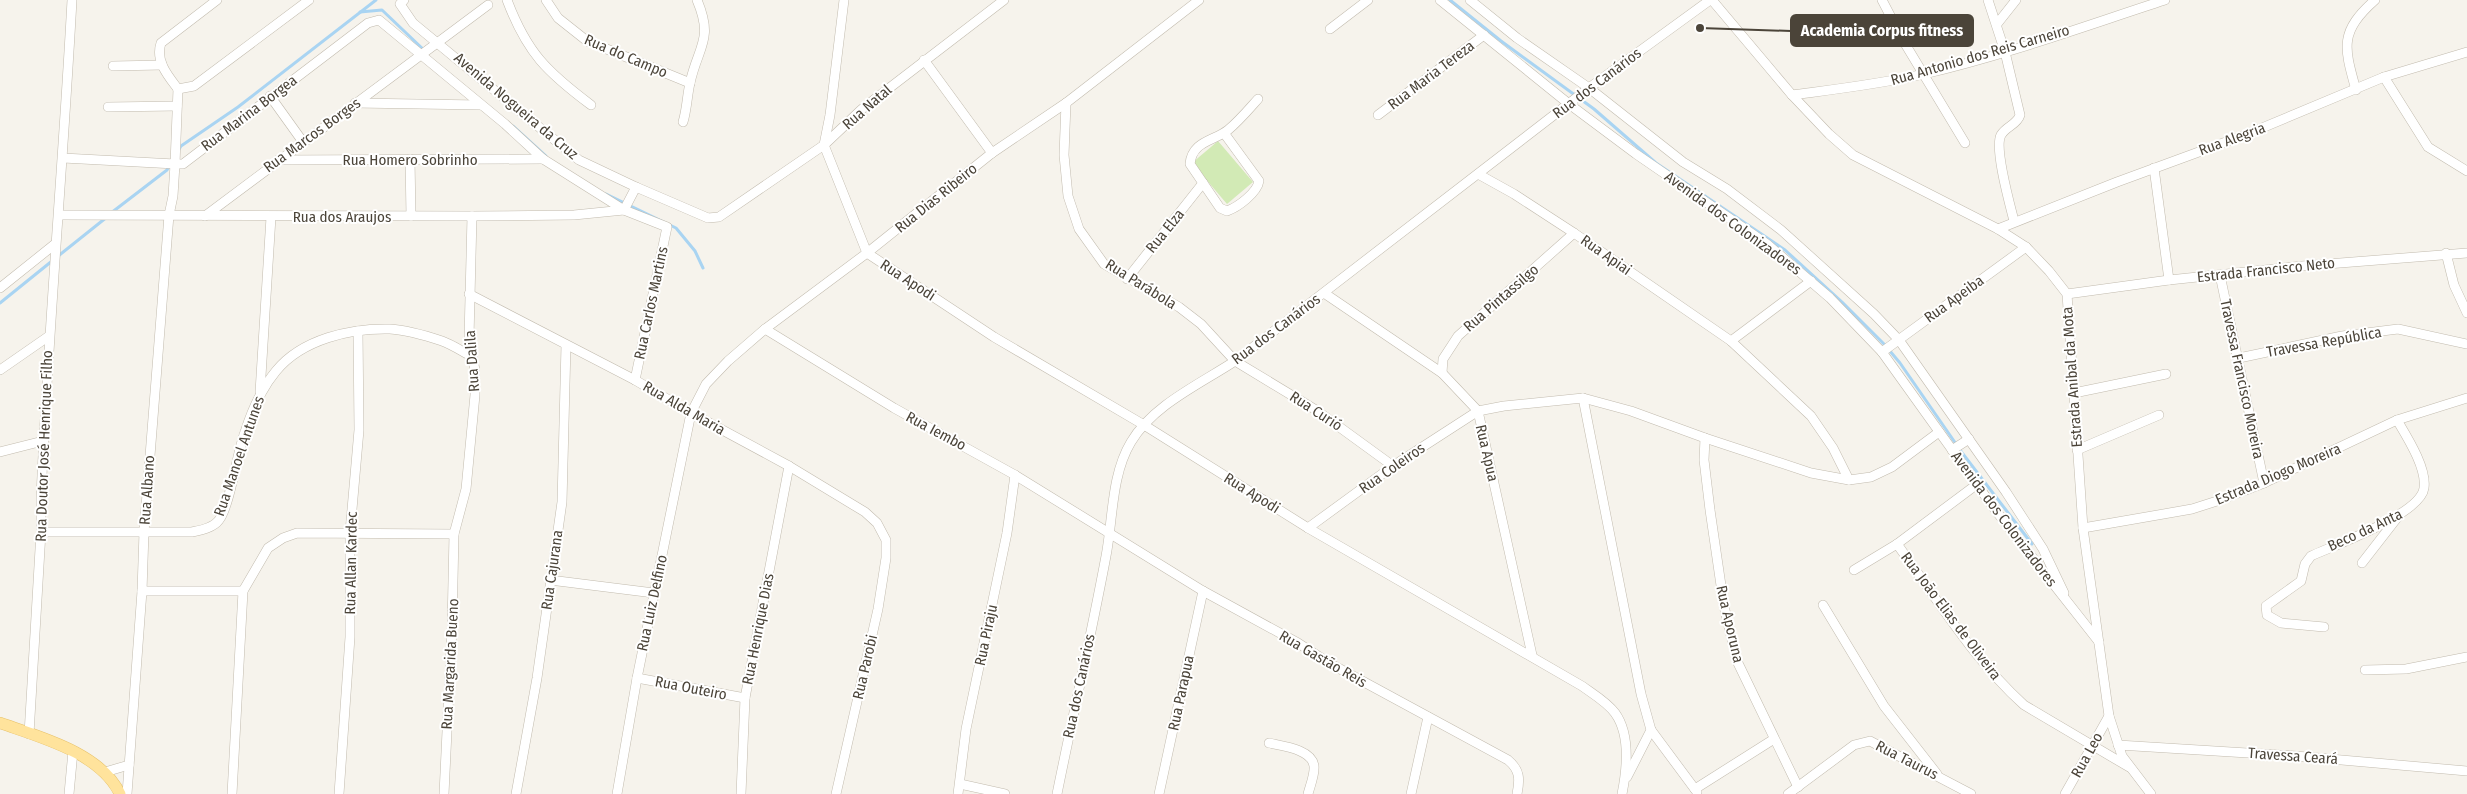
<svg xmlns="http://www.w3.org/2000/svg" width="2467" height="794" font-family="'Fira Sans Condensed',sans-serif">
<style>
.green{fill:#d2eab5}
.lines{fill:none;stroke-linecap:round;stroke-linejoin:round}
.stream{stroke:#a9d4f2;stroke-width:3}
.minor-casing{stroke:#c2bbae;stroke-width:10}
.major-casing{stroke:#e6c16a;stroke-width:12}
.minor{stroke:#fff;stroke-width:9}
.major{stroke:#ffe39c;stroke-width:11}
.labels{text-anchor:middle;stroke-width:4;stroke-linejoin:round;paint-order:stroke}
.street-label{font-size:15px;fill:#4b4439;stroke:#fff}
.leader{fill:none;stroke:#4b4439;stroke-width:2}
.callout-dot{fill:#4b4439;stroke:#fff;stroke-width:2}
.callout{fill:#4b4439;stroke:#4b4439;stroke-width:2}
.callout-label{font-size:16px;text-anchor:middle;font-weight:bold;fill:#fff}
</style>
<rect width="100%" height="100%" fill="#f6f3ec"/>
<!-- green -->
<path class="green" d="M 1218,141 L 1253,182 L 1227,204 L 1192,163 Z"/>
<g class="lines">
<!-- stream -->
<g class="stream">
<path d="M 1450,0 L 1501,41 L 1594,109 L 1656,163 L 1785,250 L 1842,302 L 1884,344 L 1900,363 L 1963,454 L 2032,544"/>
<path d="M 360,12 L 382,10 L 425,51"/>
<path d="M 513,126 L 546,156"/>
<path d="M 178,151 L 181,146 L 238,107 L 376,0"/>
<path d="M 606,194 L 676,228 L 695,251 L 703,268"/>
<path d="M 111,213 L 167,170 L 170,165"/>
<path d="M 57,257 L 107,217"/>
<path d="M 0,303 L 52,261"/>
</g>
<defs>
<g id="minor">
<path d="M 217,0 L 161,43 C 155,61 168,76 178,89 L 194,86 L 309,0"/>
<path d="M 404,0 L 400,4 L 413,23 L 579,160 L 636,187 L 708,218 L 719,217 L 824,145 L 862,109 L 1004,0"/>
<path d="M 507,0 C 527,53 547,72 591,105"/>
<path d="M 546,0 L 558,18 L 587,41 L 690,83"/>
<path d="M 844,0 L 830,115 L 824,145 L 867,253 L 994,337 L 1144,425 L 1308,528 L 1582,686 C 1593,694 1607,702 1615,713 C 1631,735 1627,769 1622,794"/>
<path d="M 1440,0 L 1569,104 L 1636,154 L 1767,244 L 1830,298 L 1882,352 L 1996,511 L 2099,642"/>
<path d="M 1470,0 L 1517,38 L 1589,88 L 1683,162 L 1727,189 L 1781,230 L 1874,314 L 1899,340 L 2006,492 L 2043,549 L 2064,593"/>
<path d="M 1712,0 L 1792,95 L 1829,134 L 1853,155 L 1998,229 L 2026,247 L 2049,271 L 2067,294 L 2083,528 L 2109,716 L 2122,756 L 2151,794"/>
<path d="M 1882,0 L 1904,42 L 1965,143"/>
<path d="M 1988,0 L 2005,52 L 2020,115 C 2017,125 2006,126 2001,135 C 1994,148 2010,205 2014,221"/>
<path d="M 1997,24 L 2016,0"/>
<path d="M 1330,29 L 1368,0"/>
<path d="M 924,60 L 992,153"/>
<path d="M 113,66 L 162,65"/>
<path d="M 2384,77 L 2428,147 L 2467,171"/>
<path d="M 2356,90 C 2344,47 2339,32 2375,0"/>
<path d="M 1792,95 C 1837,89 1881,84 1924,74 C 2006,55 2085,26 2165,0"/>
<path d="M 270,96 L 303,142"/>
<path d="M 355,103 L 481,105"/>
<path d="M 1066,103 L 1064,155 L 1068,196 L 1079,229 L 1104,264 L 1179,307 L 1201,324 L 1235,361 L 1316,410 L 1393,466"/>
<path d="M 108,107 L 177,106"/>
<path d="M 1378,115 L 1484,35"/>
<path d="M 683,122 C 687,109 687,96 690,83 C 698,46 714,40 697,0"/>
<path d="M 1224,133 L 1259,181 C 1257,193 1238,207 1227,211 L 1220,208 L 1190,164 C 1192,141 1214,141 1228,130 C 1239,121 1249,109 1258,99"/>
<path d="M 63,158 L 175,164 L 178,89"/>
<path d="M 410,159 L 411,216"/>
<path d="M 278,160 L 543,159"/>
<path d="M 2154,168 L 2169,280"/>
<path d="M 1478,174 L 1514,194 L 1574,233 L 1731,341 L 1811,416 L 1833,448 L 1849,480"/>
<path d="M 59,215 L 472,216 L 574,215 L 624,210 L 636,187"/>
<path d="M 205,216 L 488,5"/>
<path d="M 1998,229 L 2117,182 L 2245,135 L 2384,77 L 2467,52"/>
<path d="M 2446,253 L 2454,285 L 2467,313"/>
<path d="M 2220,275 L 2264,483"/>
<path d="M 1127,279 L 1203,183"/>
<path d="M 0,288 L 55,244"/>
<path d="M 1324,293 L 1442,373 L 1478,411 L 1532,655"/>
<path d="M 469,294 L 635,380 L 691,413 L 789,466 L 865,512 L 877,523 L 886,540 L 886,558 L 878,609 L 836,794"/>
<path d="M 2067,294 L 2169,280 L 2302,266 L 2467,253"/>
<path d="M 765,329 L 894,408 L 1015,475 L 1203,591 L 1298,643 L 1329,663 L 1508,760 C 1520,770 1520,779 1517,794"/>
<path d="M 1731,341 L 1811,281"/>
<path d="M 1882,352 L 2026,247"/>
<path d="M 2239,358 L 2342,336 L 2398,329 L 2467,344"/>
<path d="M 0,370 L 49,336"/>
<path d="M 1442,373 L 1443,359 L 1458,336 L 1574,233"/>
<path d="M 260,392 L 271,217"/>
<path d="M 2074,393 L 2166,374"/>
<path d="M 1583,398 L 1641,694 L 1651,730 L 1627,777"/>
<path d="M 1705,438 L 1704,460 L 1710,510 L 1724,606 L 1737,661 L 1798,787"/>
<path d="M 1952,450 L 1969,439"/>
<path d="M 2077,450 L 2159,415"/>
<path d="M 0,452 L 43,441"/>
<path d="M 1308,528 L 1393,466 L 1478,411 L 1504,406 L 1583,398 L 1631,411 L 1705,438 L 1811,473 L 1849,480 L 1871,477 L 1892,467 L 1939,432"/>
<path d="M 2083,528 L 2192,509 L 2217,501 L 2264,483 L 2397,420 L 2467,398"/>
<path d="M 41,532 L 192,532 C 201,530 213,528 219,520 C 230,506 237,452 245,432 C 252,410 261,389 276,371 C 302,339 351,328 390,329 C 406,330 427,336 442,341 C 453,345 463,352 473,357"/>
<path d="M 1897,544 C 1937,599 1974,660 2024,705 L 2129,767"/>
<path d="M 2362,563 L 2397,518"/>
<path d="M 1854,570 L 1897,544 L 1976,485"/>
<path d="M 550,580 L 654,593"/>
<path d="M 142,591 L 243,591"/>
<path d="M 1823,605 L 1884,706 L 1937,774"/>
<path d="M 2324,627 L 2281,623 L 2267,615 L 2266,606 L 2301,581 L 2305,564 L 2311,556 C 2335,545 2421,514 2424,488 C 2427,468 2407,437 2397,420"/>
<path d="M 2365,670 L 2406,669 L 2467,657"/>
<path d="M 637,678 L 745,698"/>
<path d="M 1651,730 L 1697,792"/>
<path d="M 29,734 L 41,532 L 41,498 C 48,332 63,166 72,0"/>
<path d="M 1269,743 C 1282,746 1312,749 1314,766 C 1315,774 1310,786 1308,794"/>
<path d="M 2118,745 L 2296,756 L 2467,771"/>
<path d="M 105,772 L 129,765"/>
<path d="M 960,784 L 1005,794"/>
<path d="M 1695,789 L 1774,739"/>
<path d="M 69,794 L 73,751"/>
<path d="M 127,794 L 142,591 L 144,532 L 169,215 L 173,196 L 175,164 L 183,164 L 368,23 L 379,20 L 505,124 L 543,159 L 624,210 L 667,227 L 635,380"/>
<path d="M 232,794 L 243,591 L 268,548 L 283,538 L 297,533 L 454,534"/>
<path d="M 339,794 L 350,637 L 350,532 L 359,430 L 358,331"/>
<path d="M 444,794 L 452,627 L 454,534 L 466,489 L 475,395 L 475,370 L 469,338 L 472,216"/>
<path d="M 516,794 L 537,678 L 562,502 L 566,345"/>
<path d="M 617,794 L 637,678 L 691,413 L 706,384 L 728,361 L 765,329 L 867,253 L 992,153 L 1066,103 L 1199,0"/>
<path d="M 741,794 L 745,698 L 789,466"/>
<path d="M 958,794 L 966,729 L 1007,533 L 1015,475"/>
<path d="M 1057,794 C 1073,715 1091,636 1106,556 C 1113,520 1111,475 1131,442 C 1153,405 1200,384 1235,361 L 1589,88 L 1710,0"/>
<path d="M 1159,794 L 1203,591"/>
<path d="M 1411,794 L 1428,717"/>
<path d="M 1788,794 L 1854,745 L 1870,741 L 1971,794"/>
<path d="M 2065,794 L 2109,716"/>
</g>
<path id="major" d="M 0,723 C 40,737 101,753 120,794"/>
</defs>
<!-- minor casing -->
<use href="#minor" class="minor-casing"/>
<!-- major casing -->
<use href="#major" class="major-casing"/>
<!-- minor -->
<use href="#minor" class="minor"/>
<!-- major -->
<use href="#major" class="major"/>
</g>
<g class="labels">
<!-- street labels -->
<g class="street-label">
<text transform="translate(1980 55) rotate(-16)" y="5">Rua Antonio dos Reis Carneiro</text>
<text transform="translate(626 56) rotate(23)" y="5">Rua do Campo</text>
<text transform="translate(1431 75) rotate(-37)" y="5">Rua Maria Tereza</text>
<text transform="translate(1597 83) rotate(-37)" y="5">Rua dos Canários</text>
<text transform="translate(516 106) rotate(40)" y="5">Avenida Nogueira da Cruz</text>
<text transform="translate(867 107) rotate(-41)" y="5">Rua Natal</text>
<text transform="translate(249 113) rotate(-37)" y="5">Rua Marina Borgea</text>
<text transform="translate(312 135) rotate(-36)" y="5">Rua Marcos Borges</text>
<text transform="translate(2232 139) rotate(-20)" y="5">Rua Alegria</text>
<text x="410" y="165">Rua Homero Sobrinho</text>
<text transform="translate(936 198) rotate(-39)" y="5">Rua Dias Ribeiro</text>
<text x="342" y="222">Rua dos Araujos</text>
<text transform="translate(1733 223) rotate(36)" y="5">Avenida dos Colonizadores</text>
<text transform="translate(1165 231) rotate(-51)" y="5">Rua Elza</text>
<text transform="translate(1606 255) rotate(35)" y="5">Rua Apiai</text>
<text transform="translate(2266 270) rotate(-6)" y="5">Estrada Francisco Neto</text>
<text transform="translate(908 280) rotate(33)" y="5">Rua Apodi</text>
<text transform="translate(1141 284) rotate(32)" y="5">Rua Parábola</text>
<text transform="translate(1501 298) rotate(-41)" y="5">Rua Pintassilgo</text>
<text transform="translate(1954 299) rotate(-36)" y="5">Rua Apeiba</text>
<text transform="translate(651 303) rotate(-78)" y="5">Rua Carlos Martins</text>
<text transform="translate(1276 329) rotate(-37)" y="5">Rua dos Canários</text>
<text transform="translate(2324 342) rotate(-10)" y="5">Travessa República</text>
<text transform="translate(472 361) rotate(-94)" y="5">Rua Dalila</text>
<text transform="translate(2072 377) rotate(-94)" y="5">Estrada Anibal da Mota</text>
<text transform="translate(2242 379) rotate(78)" y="5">Travessa Francisco Moreira</text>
<text transform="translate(684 408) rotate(30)" y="5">Rua Alda Maria</text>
<text transform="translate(1316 411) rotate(33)" y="5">Rua Curió</text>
<text transform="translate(936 431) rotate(28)" y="5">Rua Iembo</text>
<text transform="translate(44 446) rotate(-88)" y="5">Rua Doutor José Henrique Filho</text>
<text transform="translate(1487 453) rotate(77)" y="5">Rua Apua</text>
<text transform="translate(239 456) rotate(-71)" y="5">Rua Manoel Antunes</text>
<text transform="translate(1392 468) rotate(-35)" y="5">Rua Coleiros</text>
<text transform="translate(2278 474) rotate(-23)" y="5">Estrada Diogo Moreira</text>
<text transform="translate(147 490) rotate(-86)" y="5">Rua Albano</text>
<text transform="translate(1252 493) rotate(32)" y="5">Rua Apodi</text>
<text transform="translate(2004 519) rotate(53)" y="5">Avenida dos Colonizadores</text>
<text transform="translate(2365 530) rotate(-25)" y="5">Beco da Anta</text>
<text transform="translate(351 563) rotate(-89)" y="5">Rua Allan Kardec</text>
<text transform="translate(552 570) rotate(-82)" y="5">Rua Cajurana</text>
<text transform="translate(652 603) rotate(-78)" y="5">Rua Luiz Delfino</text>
<text transform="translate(1951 616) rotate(53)" y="5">Rua Joāo Elias de Oliveira</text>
<text transform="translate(1730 624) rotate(77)" y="5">Rua Aporuna</text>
<text transform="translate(758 629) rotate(-79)" y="5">Rua Henrique Dias</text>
<text transform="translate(986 635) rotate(-78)" y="5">Rua Piraju</text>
<text transform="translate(1323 659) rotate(30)" y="5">Rua Gastão Reis</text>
<text transform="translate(450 664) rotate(-87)" y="5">Rua Margarida Bueno</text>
<text transform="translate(865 667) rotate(-77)" y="5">Rua Parobi</text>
<text transform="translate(1079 686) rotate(-78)" y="5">Rua dos Canários</text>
<text transform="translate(691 688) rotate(11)" y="5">Rua Outeiro</text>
<text transform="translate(1181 693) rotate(-78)" y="5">Rua Parapua</text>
<text transform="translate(2087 755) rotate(-61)" y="5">Rua Leo</text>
<text transform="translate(2293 756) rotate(4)" y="5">Travessa Ceará</text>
<text transform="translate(1907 760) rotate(27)" y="5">Rua Taurus</text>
</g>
</g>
<!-- callouts -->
<path class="leader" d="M1700 28L1791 31"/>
<circle class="callout-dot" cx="1700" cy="28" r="5"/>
<rect class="callout" x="1791" y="15" width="182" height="31" rx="5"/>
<g class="callout-label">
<text x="1882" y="36">Academia Corpus fitness</text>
</g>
</svg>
